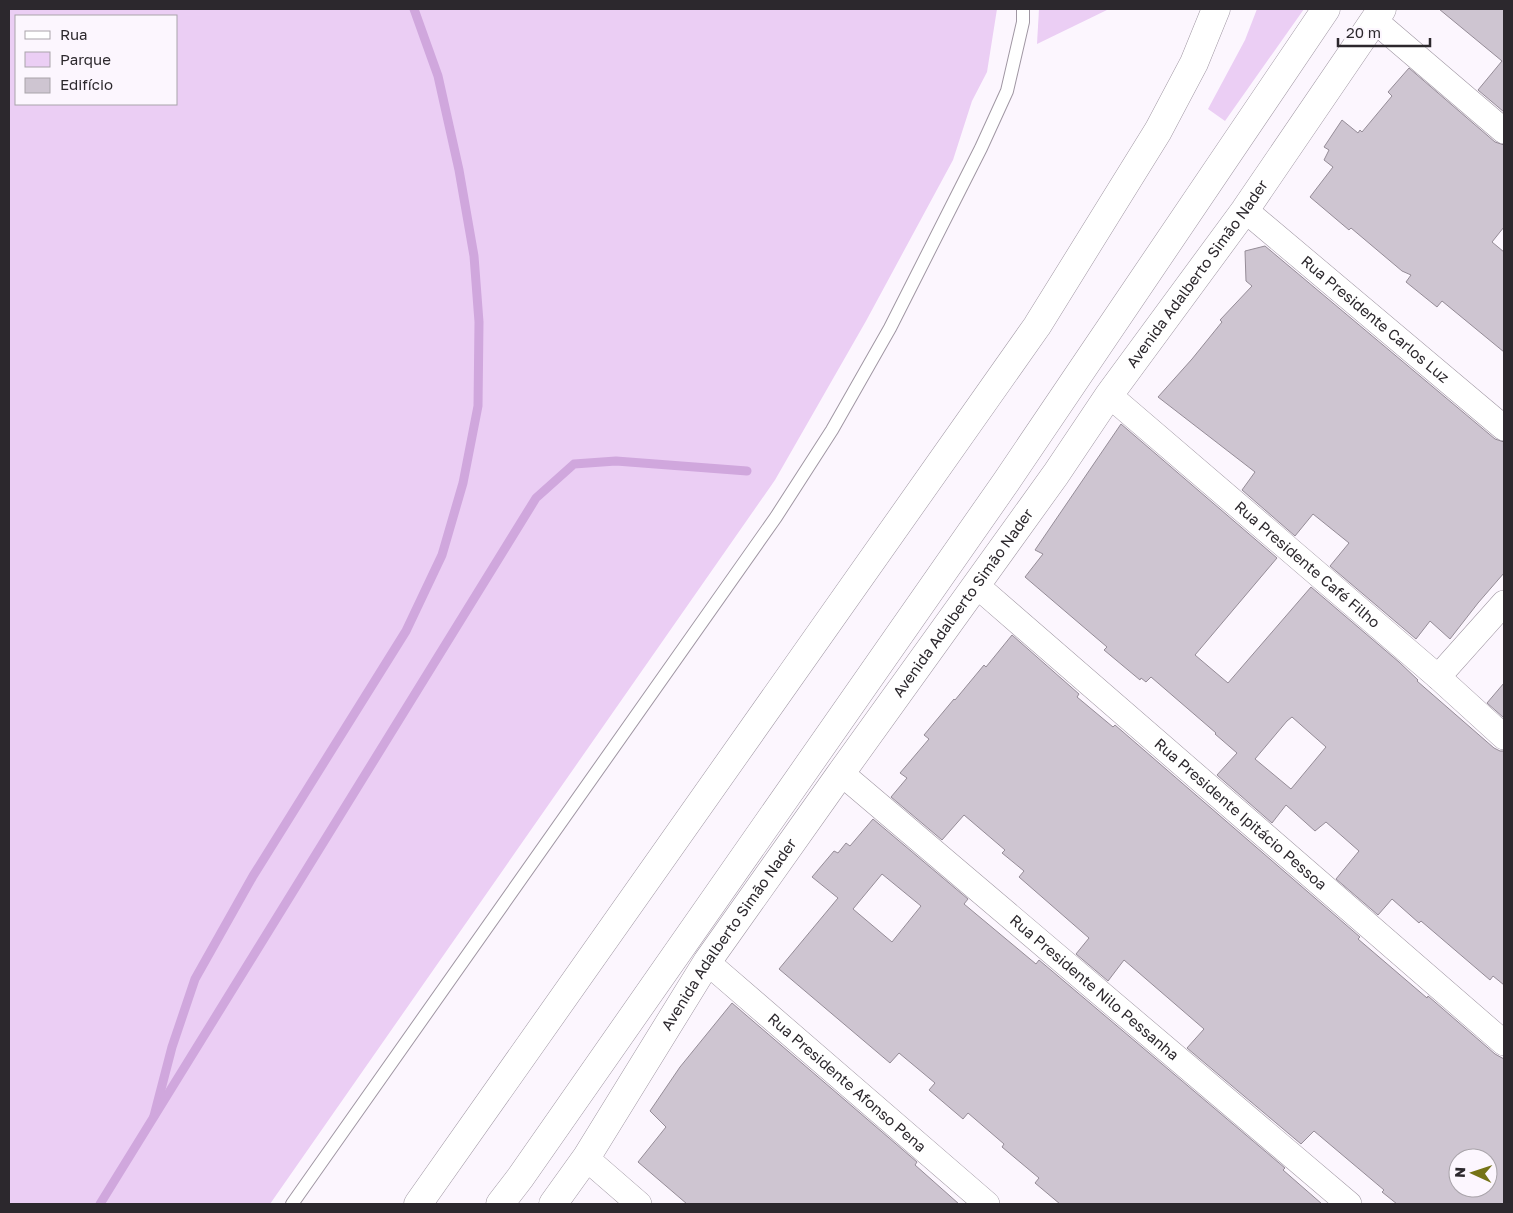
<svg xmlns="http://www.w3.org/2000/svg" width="1513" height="1213" font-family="'Golos Text',sans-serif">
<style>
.green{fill:#ebcef4;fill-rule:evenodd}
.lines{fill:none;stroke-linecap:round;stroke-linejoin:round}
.stream{stroke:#d0a7dd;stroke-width:9}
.building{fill:#cec5d1;stroke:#958c97;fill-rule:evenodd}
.lane-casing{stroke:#a097a3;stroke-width:14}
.street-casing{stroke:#a097a3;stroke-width:26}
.secondary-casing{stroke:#a097a3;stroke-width:29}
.lane{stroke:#fff;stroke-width:12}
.street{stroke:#fff;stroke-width:25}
.secondary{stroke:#fff;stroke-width:28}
.labels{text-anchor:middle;stroke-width:5;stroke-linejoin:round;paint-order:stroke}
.street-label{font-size:15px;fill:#2c282d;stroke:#fcf6fe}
</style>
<rect width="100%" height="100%" fill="#fcf6fe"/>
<!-- green -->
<g class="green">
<path d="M 9,9 L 997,9 L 987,72 L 972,101 L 953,160 L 866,321 L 775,480 L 270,1204 L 9,1204 ZM 176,16 L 176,104 L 16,104 L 16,16 Z"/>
<path d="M 1039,9 L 1109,9 L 1037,44 Z"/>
<path d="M 1257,9 L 1304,9 L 1225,121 L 1208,109 L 1245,40 Z"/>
</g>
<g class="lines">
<!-- stream -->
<g class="stream">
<path d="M 154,1116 L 172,1047 L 195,979 L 253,876 L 406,631 L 442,555 L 463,483 L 478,406 L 479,322 L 474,256 L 459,170 L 438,76 L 414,9"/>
<path d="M 100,1204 L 536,498 L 574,464 L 616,461 L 747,471"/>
</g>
</g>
<!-- building -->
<g class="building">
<path d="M 1439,9 L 1504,9 L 1504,112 L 1478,90 L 1502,61 Z"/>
<path d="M 1409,68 L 1495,142 L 1504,145 L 1504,227 L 1492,242 L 1504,252 L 1504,352 L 1442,301 L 1437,307 L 1406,282 L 1411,275 L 1402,271 L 1351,228 L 1349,230 L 1310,197 L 1333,167 L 1324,160 L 1329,150 L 1324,147 L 1342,120 L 1358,133 L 1360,130 L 1362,132 L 1392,96 L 1388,92 Z"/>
<path d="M 1265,246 L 1495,439 L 1504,442 L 1504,573 L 1478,603 L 1450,639 L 1430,621 L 1416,639 L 1330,566 L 1349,543 L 1313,514 L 1295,536 L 1242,490 L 1255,472 L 1158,397 L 1192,359 L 1222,322 L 1220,320 L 1252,286 L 1246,281 L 1245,251 Z"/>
<path d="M 1121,424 L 1277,558 L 1195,655 L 1228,683 L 1311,587 L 1399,662 L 1418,680 L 1417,681 L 1494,748 L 1500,751 L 1504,751 L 1504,985 L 1493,976 L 1490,980 L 1421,921 L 1419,923 L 1392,899 L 1378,915 L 1336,879 L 1359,851 L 1326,822 L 1315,831 L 1286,805 L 1272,823 L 1217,775 L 1237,753 L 1215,734 L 1216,733 L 1151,677 L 1146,682 L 1141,678 L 1140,680 L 1104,650 L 1107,647 L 1025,577 L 1043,554 L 1035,550 ZM 1292,717 L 1326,747 L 1291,789 L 1255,759 L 1287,721 Z"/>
<path d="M 1012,635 L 1079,694 L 1077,697 L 1113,727 L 1115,725 L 1360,937 L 1358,939 L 1427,998 L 1428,996 L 1495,1054 L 1504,1059 L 1504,1204 L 1397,1204 L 1382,1192 L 1384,1190 L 1314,1131 L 1301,1144 L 1187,1048 L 1204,1029 L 1124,960 L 1108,981 L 1076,954 L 1089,938 L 1019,877 L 1024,871 L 1002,853 L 1005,850 L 964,815 L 942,840 L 891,797 L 907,778 L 900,773 L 929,739 L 924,735 L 954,699 L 955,700 L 984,665 L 986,667 ZM 1458,1158 L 1488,1158 L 1488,1188 L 1458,1188 Z"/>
<path d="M 1504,683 L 1504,718 L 1487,703 Z"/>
<path d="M 873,819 L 968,899 L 964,904 L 1036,964 L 1039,960 L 1285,1168 L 1283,1170 L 1322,1204 L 1060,1204 L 1035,1183 L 1039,1178 L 1002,1147 L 1004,1144 L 968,1113 L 963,1119 L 929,1090 L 935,1083 L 899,1053 L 890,1063 L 779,969 L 838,898 L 812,877 L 834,851 L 838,853 L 846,843 L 850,846 ZM 882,874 L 921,906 L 892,942 L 853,909 Z"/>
<path d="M 732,1003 L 917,1162 L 915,1165 L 959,1204 L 687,1204 L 638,1162 L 666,1127 L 650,1111 L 680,1067 Z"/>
</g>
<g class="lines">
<defs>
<path id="lane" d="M 292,1204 L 776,517 L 832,430 L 890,328 L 981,148 L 1007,91 L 1023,22 L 1023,9"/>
<g id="street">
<path d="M 1374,20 L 1504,131"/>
<path id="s1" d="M 1245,210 L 1504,428"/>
<path id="s2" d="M 1109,395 L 1438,677 L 1504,737"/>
<path id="s3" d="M 976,585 L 1504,1043"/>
<path d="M 1438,677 L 1504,603"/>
<path id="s4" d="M 841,773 L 1349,1204"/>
<path id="s5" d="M 707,962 L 987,1204"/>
<path d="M 586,1158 L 639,1204"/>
</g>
<g id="secondary">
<path d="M 418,1204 L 1037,326 L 1158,131 L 1194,63 L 1216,9"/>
<path d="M 500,1204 L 520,1178 L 1006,482 L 1326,9"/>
<path id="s6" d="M 553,1204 L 586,1158 L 707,962 L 841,773 L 1056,474 L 1109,395 L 1245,210 L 1382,9"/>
</g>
</defs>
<!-- lane casing -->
<use href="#lane" class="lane-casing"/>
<!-- street casing -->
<use href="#street" class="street-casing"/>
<!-- secondary casing -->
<use href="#secondary" class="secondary-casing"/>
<!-- lane -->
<use href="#lane" class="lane"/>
<!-- street -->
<use href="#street" class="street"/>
<!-- secondary -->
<use href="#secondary" class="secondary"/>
</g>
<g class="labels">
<!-- street labels -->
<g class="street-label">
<text dy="5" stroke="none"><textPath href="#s6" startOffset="1132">Avenida Adalberto Simão Nader</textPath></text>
<text dy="5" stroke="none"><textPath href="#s1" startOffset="170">Rua Presidente Carlos Luz</textPath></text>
<text dy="5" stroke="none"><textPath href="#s2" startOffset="261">Rua Presidente Café Filho</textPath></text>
<text dy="5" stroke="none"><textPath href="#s6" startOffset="728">Avenida Adalberto Simão Nader</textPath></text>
<text dy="5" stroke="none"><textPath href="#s3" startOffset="350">Rua Presidente Ipitácio Pessoa</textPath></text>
<text dy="5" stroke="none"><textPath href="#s6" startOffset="322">Avenida Adalberto Simão Nader</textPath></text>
<text dy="5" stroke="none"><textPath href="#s4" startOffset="332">Rua Presidente Nilo Pessanha</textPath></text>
<text dy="5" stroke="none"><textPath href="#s5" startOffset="185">Rua Presidente Afonso Pena</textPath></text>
</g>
</g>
<!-- border -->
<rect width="1513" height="1213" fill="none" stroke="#2c282d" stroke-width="20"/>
<!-- legend -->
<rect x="15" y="15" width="162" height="90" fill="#fcf6fe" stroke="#a9a4aa"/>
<rect x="25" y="31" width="25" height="8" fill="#ffffff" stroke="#a9a4aa"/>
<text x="60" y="40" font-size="15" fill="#2c282d">Rua</text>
<rect x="25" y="52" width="25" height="15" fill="#ebcef4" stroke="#a9a4aa"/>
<text x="60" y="65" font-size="15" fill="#2c282d">Parque</text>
<rect x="25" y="78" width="25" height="15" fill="#cec5d1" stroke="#a9a4aa"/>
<text x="60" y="90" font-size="15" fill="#2c282d">Edifício</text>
<!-- north arrow -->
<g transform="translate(1473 1173) rotate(273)"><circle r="24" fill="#fcf6fe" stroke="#a9a4aa"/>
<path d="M0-4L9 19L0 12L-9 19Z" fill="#757316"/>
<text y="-8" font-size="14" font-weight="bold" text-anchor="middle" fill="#2c282d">N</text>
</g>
<!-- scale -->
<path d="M1338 38v8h92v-8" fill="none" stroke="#2c282d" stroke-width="2.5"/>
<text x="1346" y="38" font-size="15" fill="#2c282d" stroke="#fcf6fe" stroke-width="4" paint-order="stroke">20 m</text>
</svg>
